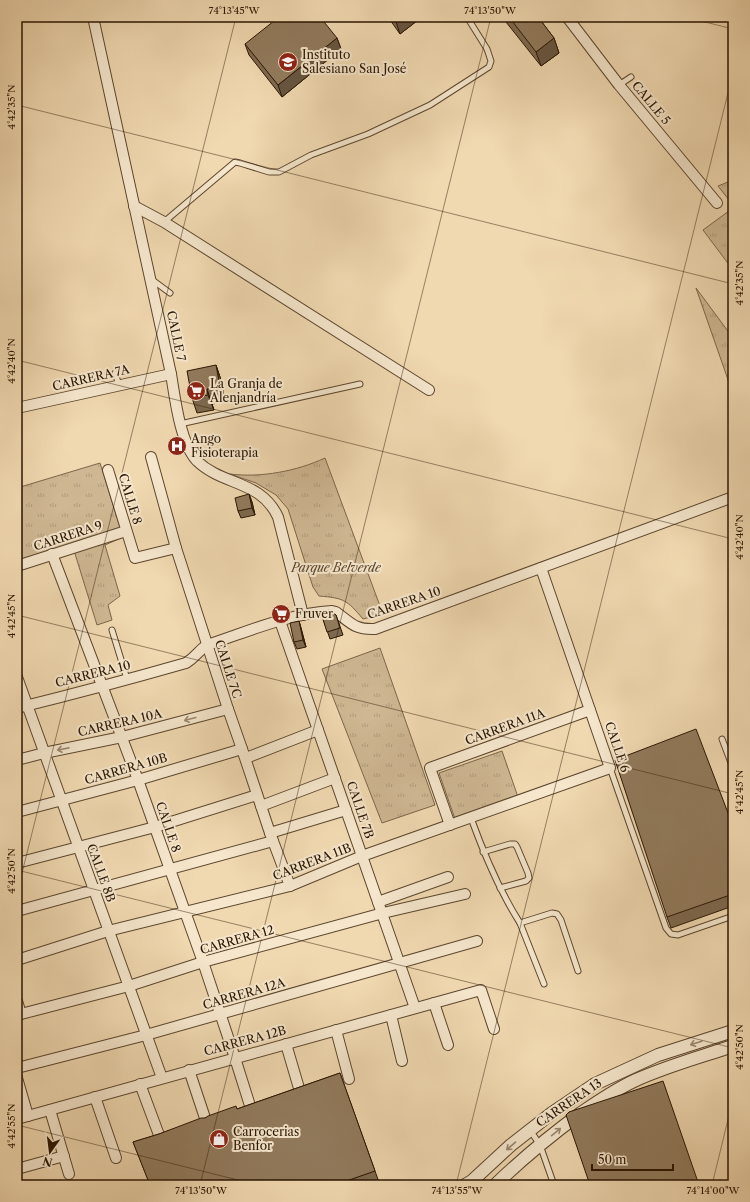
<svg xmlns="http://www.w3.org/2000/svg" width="750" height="1202" font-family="'Libre Caslon Text',serif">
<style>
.park{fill:url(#park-tufts);stroke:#7c664a}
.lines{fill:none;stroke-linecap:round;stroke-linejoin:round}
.service-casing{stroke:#5c462e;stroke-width:7}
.minor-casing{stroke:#5c462e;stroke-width:12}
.tertiary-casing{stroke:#5c462e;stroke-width:14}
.service{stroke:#f5e6cc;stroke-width:5}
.minor{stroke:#f5e6cc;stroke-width:10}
.tertiary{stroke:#f5e6cc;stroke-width:12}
.wall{fill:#7d694f;stroke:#2a1502}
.shaded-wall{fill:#665540;stroke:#2a1502}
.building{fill:#917a5c;stroke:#2a1502}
.oneway{stroke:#9a8871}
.ticks{fill:none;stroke:#2a1502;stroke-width:1;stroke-opacity:0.45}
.labels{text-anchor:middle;stroke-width:4;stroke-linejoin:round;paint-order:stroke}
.poi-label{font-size:12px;fill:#2a1502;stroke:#f5e6cc;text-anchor:start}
.street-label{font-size:12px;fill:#2a1502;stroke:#f5e6cc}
.park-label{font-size:12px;font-style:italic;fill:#5b462d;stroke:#f5e6cc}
.neatline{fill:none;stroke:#2a1502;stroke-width:1.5}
.ticks-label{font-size:10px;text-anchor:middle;fill:#2a1502}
</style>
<defs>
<pattern id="park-tufts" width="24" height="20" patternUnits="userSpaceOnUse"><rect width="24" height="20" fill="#ceb792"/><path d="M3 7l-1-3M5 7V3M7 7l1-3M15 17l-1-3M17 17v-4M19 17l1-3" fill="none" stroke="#b19c7c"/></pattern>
</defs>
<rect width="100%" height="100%" fill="#f0d8b0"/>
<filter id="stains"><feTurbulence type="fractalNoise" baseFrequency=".005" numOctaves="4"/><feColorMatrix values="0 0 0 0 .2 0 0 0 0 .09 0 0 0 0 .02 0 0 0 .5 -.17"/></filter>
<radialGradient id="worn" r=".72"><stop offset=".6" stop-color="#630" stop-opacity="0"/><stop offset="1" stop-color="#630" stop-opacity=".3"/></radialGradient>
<!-- park -->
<g class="park">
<path d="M 733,180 L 733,205 L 718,186 Z"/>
<path d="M 733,208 L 733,270 L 703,230 Z"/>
<path d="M 696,288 L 733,338 L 733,394 Z"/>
<path d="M 325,458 L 383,614 L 363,619 C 347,600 344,598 319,596 L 313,587 L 288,509 L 276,495 L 256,483 L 230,474 C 261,478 297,471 325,458 Z"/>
<path d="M 100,463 L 123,537 L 105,545 L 120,596 L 108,605 L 112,620 L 97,625 L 72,544 L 17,562 L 17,488 Z"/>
<path d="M 380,648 L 435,805 L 382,823 L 322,669 Z"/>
<path d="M 502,751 L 518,797 L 455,819 L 439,773 Z"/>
</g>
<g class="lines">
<defs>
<g id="service">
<path d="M 619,85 L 631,77"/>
<path d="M 164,222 L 235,162 L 240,163 L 269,172 L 279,172 L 311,155 L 368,134 L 430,105 L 489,67 L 491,61 L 487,49 L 467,17"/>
<path d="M 151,279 L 170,293"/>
<path d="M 115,373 L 119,385"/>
<path d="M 180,424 L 360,384"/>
<path d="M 112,630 L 127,679"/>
<path d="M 722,739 L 733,768"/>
<path d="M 610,768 L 666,928 L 671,934 L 678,935 L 733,916"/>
<path d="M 471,818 C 484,854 499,890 520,923 L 552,913 L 557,914 L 561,920 L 578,971"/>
<path d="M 483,852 L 510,844 L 515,844 L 517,847 L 528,873 L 529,878 L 526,881 L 500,888"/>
<path d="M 520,923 L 544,984"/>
<path d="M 530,1130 L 540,1145 L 554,1185"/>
</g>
<g id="minor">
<path d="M 93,17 L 171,374 C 175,398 180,443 197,461 C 223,486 261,480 278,517 L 303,615"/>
<path d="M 567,17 L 619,85 L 717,203"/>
<path d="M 134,206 L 164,222 L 429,390"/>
<path d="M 17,408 L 171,374"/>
<path d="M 151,457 L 176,548 L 228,709 L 242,749 L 270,833 L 290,886"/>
<path d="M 108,470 L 135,558 L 176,548"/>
<path d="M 52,554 L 138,780 L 203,962 L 235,1058 L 252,1112"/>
<path d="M 17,566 L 126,531"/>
<path d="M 280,621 L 415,1008"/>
<path d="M 17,677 L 162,1078"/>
<path d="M 17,708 C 74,694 130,679 186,663 C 196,657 198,651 207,645 C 247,632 290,613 332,611 L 336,612 C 351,623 355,630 375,629 L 733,497"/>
<path d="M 246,758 L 318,730"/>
<path d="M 17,760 L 44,753 L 122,737 L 228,709"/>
<path d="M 261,806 L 335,778"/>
<path d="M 17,812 L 138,780 L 242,749"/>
<path d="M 450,825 L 430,768 L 590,710"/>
<path d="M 270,833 L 346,810"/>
<path d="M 17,863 L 155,827 L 257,795"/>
<path d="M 378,902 L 448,877"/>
<path d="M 17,911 L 273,841"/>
<path d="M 17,960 L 108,931 L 290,886 L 362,856 L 610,768 L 541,568"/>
<path d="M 17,1001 L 21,1014"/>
<path d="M 434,1003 L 448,1045"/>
<path d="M 17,1015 L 129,986 L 203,962 L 383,913 L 465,894"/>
<path d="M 391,1015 L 402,1061"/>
<path d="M 336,1030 L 349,1079"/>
<path d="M 286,1044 L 301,1095"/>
<path d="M 17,1068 L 146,1035 L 477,941"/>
<path d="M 189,1070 L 208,1127"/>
<path d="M 17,1078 L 28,1116"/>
<path d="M 140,1084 L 162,1143"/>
<path d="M 95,1097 L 116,1158"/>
<path d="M 50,1110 L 69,1174"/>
<path d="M 17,1119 L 481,990 L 494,1029"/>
<path d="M 17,1169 L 64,1156"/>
</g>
<g id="tertiary">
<path d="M 465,1185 L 472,1181 L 511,1145 L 552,1113 L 595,1084 L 658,1055 L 733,1031"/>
<path d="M 495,1185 C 522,1159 551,1135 581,1113 C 599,1101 616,1089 636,1080 C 667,1066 700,1057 733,1046"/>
</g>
</defs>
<!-- service casing -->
<use href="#service" class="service-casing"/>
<!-- minor casing -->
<use href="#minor" class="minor-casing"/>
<!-- tertiary casing -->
<use href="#tertiary" class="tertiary-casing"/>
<!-- service -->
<use href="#service" class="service"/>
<!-- minor -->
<use href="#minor" class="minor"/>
<!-- tertiary -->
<use href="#tertiary" class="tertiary"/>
</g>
<!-- wall -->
<g class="wall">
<path d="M 388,17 L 422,17 L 400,34 Z"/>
<path d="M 502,17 L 538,17 L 554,38 L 559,53 L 541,66 Z"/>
<path d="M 337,38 L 341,49 L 282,97 L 249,55 L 245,44 Z"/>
<path d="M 216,365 L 221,380 L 225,402 L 212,404 L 214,410 L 197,413 L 192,398 Z"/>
<path d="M 249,494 L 252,502 L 255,515 L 241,518 L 238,511 Z"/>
<path d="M 321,613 L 336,615 L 343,635 L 330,639 Z"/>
<path d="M 299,621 L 301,628 L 306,647 L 297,649 L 294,642 Z"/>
<path d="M 733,826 L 733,906 L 671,928 L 667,917 Z"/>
<path d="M 340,1073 L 380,1185 L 150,1185 L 133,1142 L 159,1134 L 205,1118 L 237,1109 Z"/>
</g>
<!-- shaded-wall -->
<g class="shaded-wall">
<path d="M 403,17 L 422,17 L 400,34 L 396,22 Z"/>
<path d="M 337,38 L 341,49 L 282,97 L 278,85 Z"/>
<path d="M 554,38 L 559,53 L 541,66 L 536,52 Z"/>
<path d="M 216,365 L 221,380 L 225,402 L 220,387 Z"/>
<path d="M 207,389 L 214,410 L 208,395 Z"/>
<path d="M 249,494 L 252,502 L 255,515 L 252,508 Z"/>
<path d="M 299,621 L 301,628 L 306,647 L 303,640 Z"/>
</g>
<!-- building -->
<g class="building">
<path d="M 279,17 L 320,17 L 337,38 L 278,85 L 245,44 Z"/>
<path d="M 392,17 L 403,17 L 396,22 Z"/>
<path d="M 509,17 L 538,17 L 554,38 L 536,52 Z"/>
<path d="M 216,365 L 220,387 L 207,389 L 208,395 L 192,398 L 187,371 Z"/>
<path d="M 249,494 L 252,508 L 238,511 L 235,498 Z"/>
<path d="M 329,610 L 336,615 L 340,628 L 327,632 L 321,613 Z"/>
<path d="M 299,621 L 303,640 L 294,642 L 290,623 Z"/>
<path d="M 696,729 L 733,826 L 733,894 L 667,917 L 615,760 Z"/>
<path d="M 340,1073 L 375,1171 L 335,1185 L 150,1185 L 133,1142 L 159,1134 L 201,1118 L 205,1118 L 208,1116 L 236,1106 L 237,1109 Z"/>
<path d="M 663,1081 L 699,1185 L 590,1185 L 566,1115 L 569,1112 Z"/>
</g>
<!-- one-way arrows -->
<defs><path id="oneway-shaft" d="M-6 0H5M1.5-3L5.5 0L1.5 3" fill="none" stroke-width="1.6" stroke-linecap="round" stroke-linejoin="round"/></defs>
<g class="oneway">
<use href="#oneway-shaft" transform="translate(190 719) rotate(165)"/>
<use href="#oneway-shaft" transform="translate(63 749) rotate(169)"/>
<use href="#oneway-shaft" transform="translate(696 1043) rotate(162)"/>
<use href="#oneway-shaft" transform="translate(556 1132) rotate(-39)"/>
<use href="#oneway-shaft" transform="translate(511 1146) rotate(139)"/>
</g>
<!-- ticks -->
<path class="ticks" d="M 685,17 L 733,29M 17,105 L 733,284M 17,360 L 733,539M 17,615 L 733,794M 17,870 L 733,1048M 17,893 L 236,17M 17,1125 L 258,1185M 200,1185 L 491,17M 456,1185 L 733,73M 712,1185 L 733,1099"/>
<!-- icons -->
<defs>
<symbol id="school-disc" viewBox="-11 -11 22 22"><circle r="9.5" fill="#8f2418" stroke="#f5e6cc"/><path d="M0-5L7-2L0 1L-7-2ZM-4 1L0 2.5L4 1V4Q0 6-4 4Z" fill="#fff"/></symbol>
<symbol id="supermarket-disc" viewBox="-11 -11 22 22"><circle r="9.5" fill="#8f2418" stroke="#f5e6cc"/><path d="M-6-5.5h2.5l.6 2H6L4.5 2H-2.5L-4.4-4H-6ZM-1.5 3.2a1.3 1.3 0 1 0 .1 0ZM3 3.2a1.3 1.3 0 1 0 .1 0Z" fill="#fff"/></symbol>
<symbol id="hospital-disc" viewBox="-11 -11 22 22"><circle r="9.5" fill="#8f2418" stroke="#f5e6cc"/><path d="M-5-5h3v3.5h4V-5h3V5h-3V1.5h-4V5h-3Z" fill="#fff"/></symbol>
<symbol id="shop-disc" viewBox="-11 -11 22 22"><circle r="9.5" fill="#8f2418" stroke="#f5e6cc"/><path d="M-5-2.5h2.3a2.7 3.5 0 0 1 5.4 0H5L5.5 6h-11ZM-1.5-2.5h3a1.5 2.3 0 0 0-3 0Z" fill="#fff"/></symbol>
</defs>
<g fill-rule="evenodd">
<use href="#school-disc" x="277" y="51" width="22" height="22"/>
<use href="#supermarket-disc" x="185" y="380" width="22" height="22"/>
<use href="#hospital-disc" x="166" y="435" width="22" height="22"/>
<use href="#supermarket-disc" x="270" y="603" width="22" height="22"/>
<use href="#shop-disc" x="208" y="1128" width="22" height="22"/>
</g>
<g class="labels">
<!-- poi labels -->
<g class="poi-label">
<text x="302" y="59">Instituto<tspan x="302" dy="14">Salesiano San José</tspan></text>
<text x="210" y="388">La Granja de<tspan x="210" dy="14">Alenjandría</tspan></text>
<text x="191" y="443">Ango<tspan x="191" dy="14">Fisioterapia</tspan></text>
<text x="295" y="618">Fruver</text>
<text x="233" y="1136">Carrocerias<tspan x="233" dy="14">Benfor</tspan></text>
</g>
<!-- street labels -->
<g class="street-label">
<text transform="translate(651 103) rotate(50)" y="4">CALLE 5</text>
<text transform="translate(176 336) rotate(78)" y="4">CALLE 7</text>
<text transform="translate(91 378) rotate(-13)" y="4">CARRERA 7A</text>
<text transform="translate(130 499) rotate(73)" y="4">CALLE 8</text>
<text transform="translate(68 536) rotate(-18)" y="4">CARRERA 9</text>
<text transform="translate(404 603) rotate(-19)" y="4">CARRERA 10</text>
<text transform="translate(228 669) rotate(72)" y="4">CALLE 7C</text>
<text transform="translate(93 674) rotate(-14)" y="4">CARRERA 10</text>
<text transform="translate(120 723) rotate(-13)" y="4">CARRERA 10A</text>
<text transform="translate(505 727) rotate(-20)" y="4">CARRERA 11A</text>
<text transform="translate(617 747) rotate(71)" y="4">CALLE 6</text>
<text transform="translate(126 769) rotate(-16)" y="4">CARRERA 10B</text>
<text transform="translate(360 810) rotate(71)" y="4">CALLE 7B</text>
<text transform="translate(168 827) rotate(71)" y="4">CALLE 8</text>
<text transform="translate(312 862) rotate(-21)" y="4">CARRERA 11B</text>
<text transform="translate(101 873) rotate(70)" y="4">CALLE 8B</text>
<text transform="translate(237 940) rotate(-16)" y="4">CARRERA 12</text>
<text transform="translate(244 994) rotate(-16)" y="4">CARRERA 12A</text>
<text transform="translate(245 1041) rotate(-15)" y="4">CARRERA 12B</text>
<text transform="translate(569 1103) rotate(-34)" y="4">CARRERA 13</text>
</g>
<!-- park labels -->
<g class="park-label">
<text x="336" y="572">Parque Belverde</text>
</g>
</g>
<!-- margin -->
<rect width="750" height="1202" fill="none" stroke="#f0d8b0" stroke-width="44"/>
<!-- north arrow -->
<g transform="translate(50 1152) rotate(194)" stroke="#f5e6cc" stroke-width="3" paint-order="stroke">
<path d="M0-3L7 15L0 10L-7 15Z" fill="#2a1502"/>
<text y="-6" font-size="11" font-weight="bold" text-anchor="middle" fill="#2a1502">N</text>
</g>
<!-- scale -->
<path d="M592 1164v6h81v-6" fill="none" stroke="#2a1502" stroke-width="2"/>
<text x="598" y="1164" font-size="12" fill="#2a1502" stroke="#f5e6cc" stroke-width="3" paint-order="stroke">50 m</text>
<rect x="22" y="22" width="706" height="1158" class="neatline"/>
<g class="ticks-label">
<text x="234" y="14">74°13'45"W</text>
<text x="490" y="14">74°13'50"W</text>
<text transform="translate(11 107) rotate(-90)" y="4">4°42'35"N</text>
<text transform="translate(739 283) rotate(-90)" y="4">4°42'35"N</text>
<text transform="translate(11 361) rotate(-90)" y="4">4°42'40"N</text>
<text transform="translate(739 537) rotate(-90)" y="4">4°42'40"N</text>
<text transform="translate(11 616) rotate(-90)" y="4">4°42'45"N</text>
<text transform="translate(739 792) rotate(-90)" y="4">4°42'45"N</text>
<text transform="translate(11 871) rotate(-90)" y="4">4°42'50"N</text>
<text transform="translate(739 1047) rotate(-90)" y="4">4°42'50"N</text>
<text transform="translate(11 1126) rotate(-90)" y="4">4°42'55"N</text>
<text x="201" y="1194">74°13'50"W</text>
<text x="457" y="1194">74°13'55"W</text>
<text x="713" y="1194">74°14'00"W</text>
</g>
<rect width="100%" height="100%" filter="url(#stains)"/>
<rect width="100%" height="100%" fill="url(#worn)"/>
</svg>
